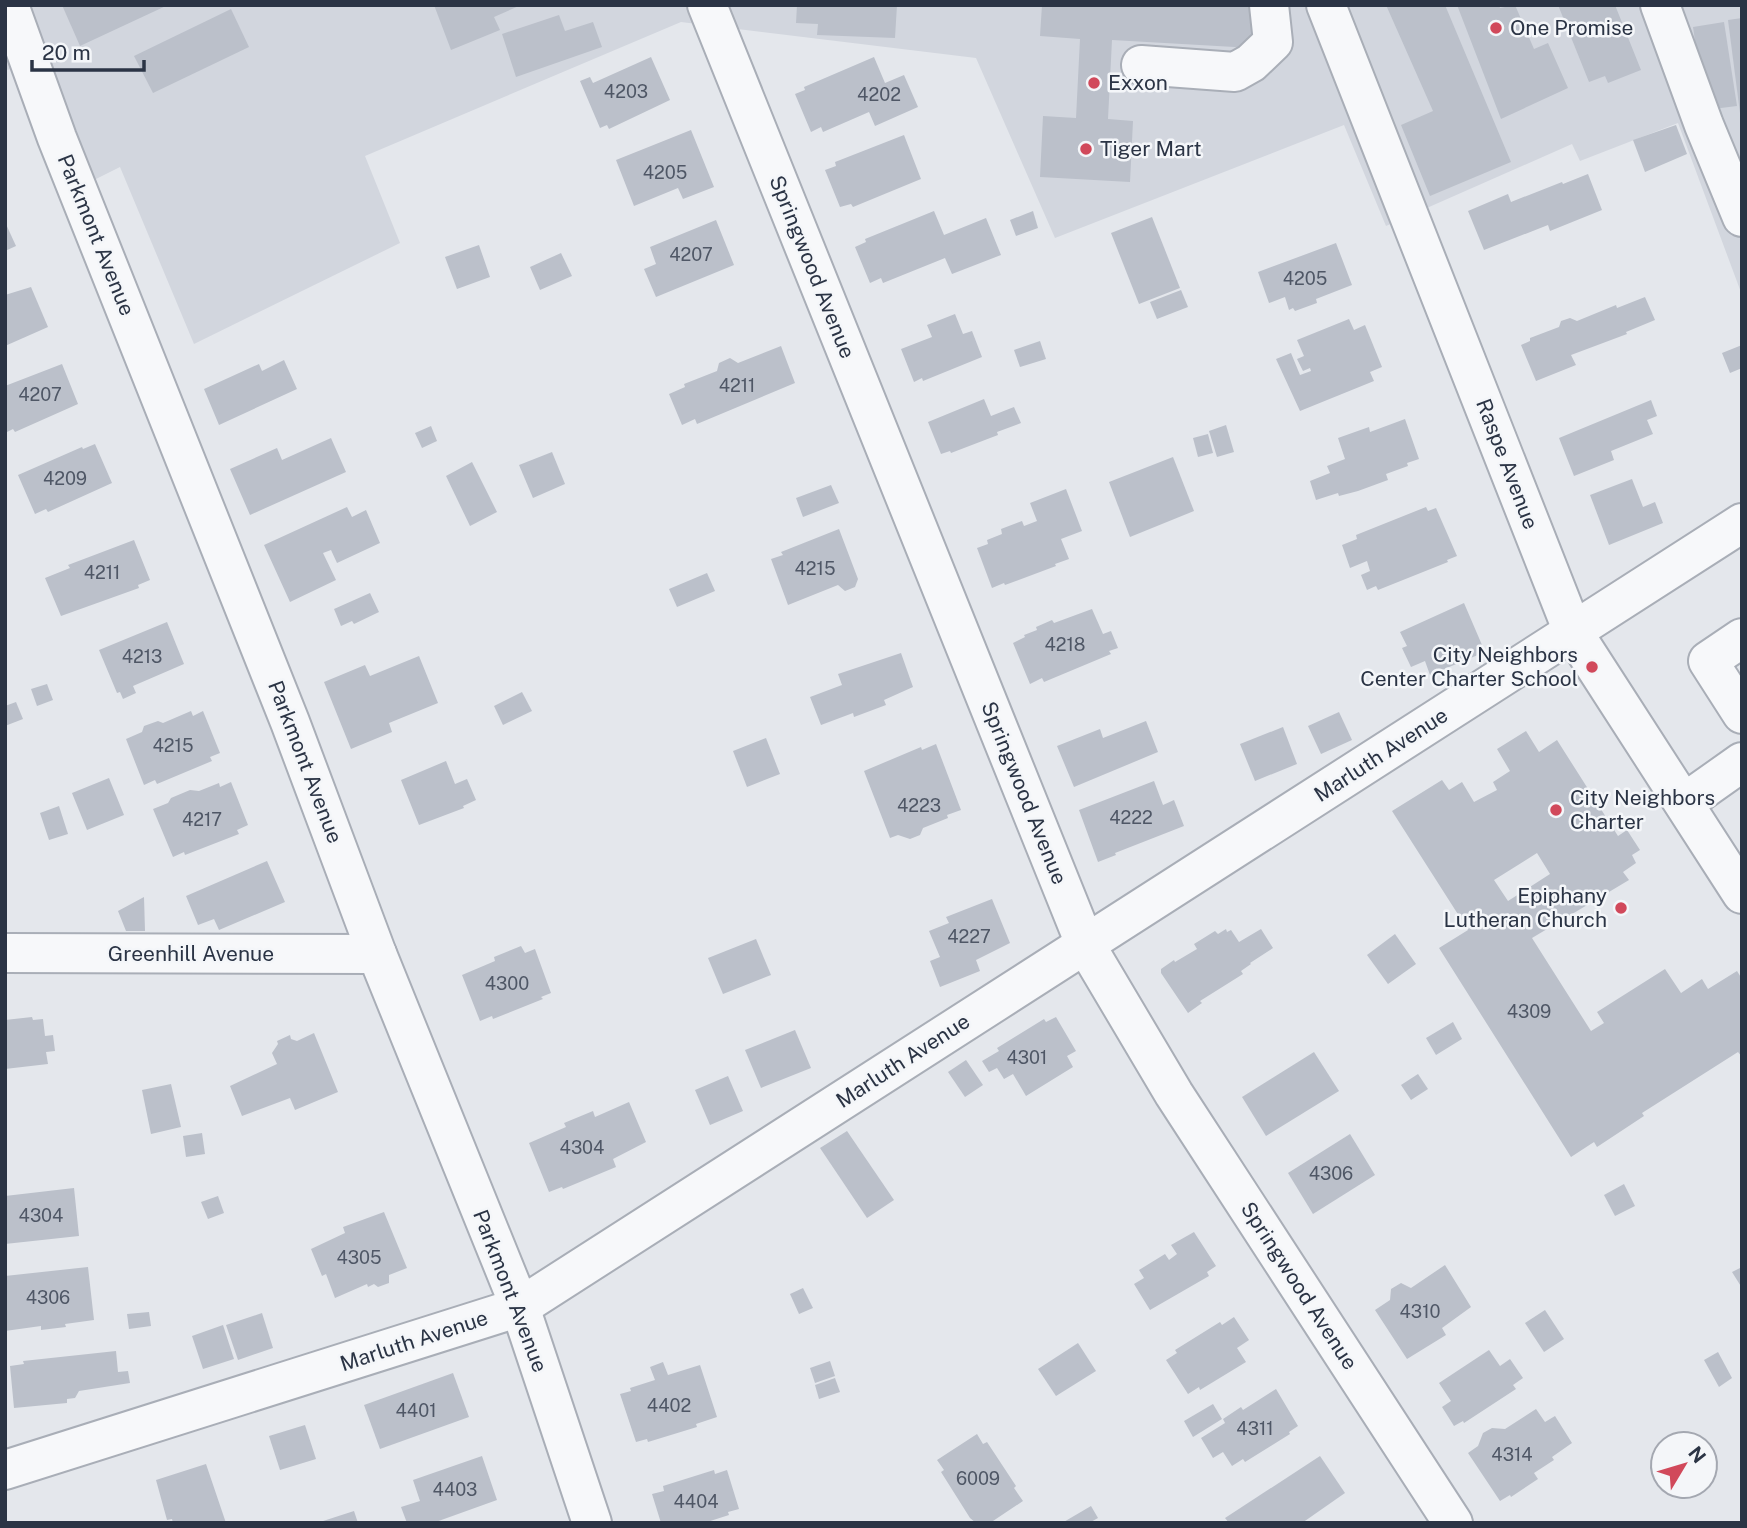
<svg xmlns="http://www.w3.org/2000/svg" width="1747" height="1528" font-family="'Public Sans',sans-serif">
<style>
.built{fill:#d2d6de}
.building{fill:#bbc0ca;fill-rule:evenodd}
.lines{fill:none;stroke-linecap:round;stroke-linejoin:round}
.minor-casing{stroke:#a9aeb7;stroke-width:42}
.minor{stroke:#f7f8fa;stroke-width:38}
.poi-dot{fill:#d1495b;stroke:#f4f6f9;stroke-width:2.5}
.labels{text-anchor:middle;stroke-width:5;stroke-linejoin:round;paint-order:stroke}
.number-label{font-size:18px;fill:#4f5766}
.poi-label{font-size:21px;fill:#2b3445;stroke:#f4f6f9;text-anchor:start}
.street-label{font-size:21px;fill:#2b3445;stroke:#f4f6f9}
</style>
<rect width="100%" height="100%" fill="#e4e7ec"/>
<!-- built -->
<path class="built" d="M 5,5 L 1742,5 L 1742,295 L 1678,123 L 1580,161 L 1572,144 L 1386,226 L 1344,125 L 1055,238 L 976,58 L 681,22 L 365,156 L 400,243 L 194,344 L 120,167 L 78,188 L 28,68 L 5,70 Z"/>
<!-- building -->
<g class="building">
<path d="M 62,5 L 168,5 L 80,46 Z"/>
<path d="M 434,5 L 521,5 L 494,17 L 500,30 L 451,50 Z"/>
<path d="M 797,5 L 897,5 L 895,38 L 817,35 L 818,24 L 796,23 Z"/>
<path d="M 1042,5 L 1255,5 L 1252,48 L 1112,40 L 1108,119 L 1133,121 L 1130,182 L 1040,177 L 1043,116 L 1076,118 L 1080,39 L 1040,36 Z"/>
<path d="M 1386,5 L 1445,5 L 1511,162 L 1430,196 L 1401,125 L 1433,111 Z"/>
<path d="M 1457,5 L 1499,5 L 1500,8 L 1515,5 L 1534,49 L 1548,43 L 1568,88 L 1501,119 Z"/>
<path d="M 1558,5 L 1615,5 L 1641,70 L 1608,83 L 1605,76 L 1589,82 Z"/>
<path d="M 231,9 L 249,47 L 153,93 L 134,56 Z"/>
<path d="M 559,15 L 565,31 L 593,22 L 602,47 L 516,77 L 502,34 Z"/>
<path d="M 1742,18 L 1742,113 L 1740,113 L 1728,20 Z"/>
<path d="M 1724,22 L 1737,106 L 1705,110 L 1693,27 Z"/>
<path d="M 651,57 L 670,100 L 609,129 L 607,125 L 600,128 L 580,81 L 590,77 L 593,83 Z"/>
<path d="M 874,57 L 885,83 L 904,75 L 918,107 L 875,126 L 869,112 L 823,132 L 821,127 L 811,132 L 795,94 L 805,90 L 804,87 Z"/>
<path d="M 1676,125 L 1687,154 L 1645,172 L 1633,140 Z"/>
<path d="M 691,130 L 714,187 L 683,199 L 678,188 L 634,206 L 616,160 Z"/>
<path d="M 904,135 L 921,179 L 853,207 L 851,204 L 840,207 L 825,170 L 836,166 L 835,162 Z"/>
<path d="M 1588,174 L 1602,210 L 1550,231 L 1548,225 L 1484,250 L 1468,211 L 1508,194 L 1511,202 L 1562,182 L 1563,184 Z"/>
<path d="M 934,211 L 944,235 L 986,218 L 1001,255 L 952,274 L 945,258 L 883,283 L 881,278 L 870,283 L 855,247 L 866,242 L 865,239 Z"/>
<path d="M 1033,211 L 1038,228 L 1016,236 L 1010,220 Z"/>
<path d="M 1152,217 L 1180,288 L 1139,304 L 1111,233 Z"/>
<path d="M 716,220 L 734,265 L 656,297 L 644,269 L 656,264 L 650,247 Z"/>
<path d="M 5,222 L 16,246 L 5,251 Z"/>
<path d="M 1336,243 L 1352,285 L 1316,299 L 1317,303 L 1295,311 L 1293,308 L 1289,310 L 1285,297 L 1269,303 L 1258,272 Z"/>
<path d="M 479,245 L 490,277 L 457,289 L 445,257 Z"/>
<path d="M 561,253 L 572,276 L 540,290 L 530,267 Z"/>
<path d="M 31,287 L 48,327 L 5,346 L 5,295 Z"/>
<path d="M 1181,290 L 1188,307 L 1157,319 L 1150,302 Z"/>
<path d="M 1645,297 L 1655,320 L 1626,332 L 1627,334 L 1571,355 L 1576,365 L 1536,381 L 1521,345 L 1530,341 L 1530,338 L 1559,327 L 1561,321 L 1570,318 L 1577,321 L 1616,305 L 1617,308 Z"/>
<path d="M 955,314 L 963,334 L 972,331 L 982,357 L 923,381 L 922,378 L 914,382 L 901,349 L 932,337 L 927,325 Z"/>
<path d="M 1349,319 L 1354,330 L 1365,325 L 1382,367 L 1370,372 L 1374,381 L 1300,411 L 1276,359 L 1291,353 L 1300,375 L 1311,371 L 1310,368 L 1303,371 L 1297,359 L 1304,356 L 1297,340 Z"/>
<path d="M 1040,341 L 1046,359 L 1020,367 L 1014,350 Z"/>
<path d="M 1742,345 L 1742,368 L 1730,373 L 1722,353 Z"/>
<path d="M 781,346 L 795,383 L 697,424 L 695,419 L 682,425 L 669,394 L 685,387 L 684,384 L 717,371 L 719,363 L 730,358 L 738,363 Z"/>
<path d="M 284,360 L 297,389 L 219,425 L 204,389 L 259,364 L 262,371 Z"/>
<path d="M 62,364 L 78,404 L 15,432 L 13,429 L 5,433 L 5,386 Z"/>
<path d="M 984,399 L 991,416 L 1014,407 L 1021,423 L 997,432 L 998,435 L 951,453 L 950,451 L 941,454 L 928,422 Z"/>
<path d="M 1651,400 L 1657,416 L 1647,420 L 1653,434 L 1611,451 L 1614,460 L 1574,476 L 1559,438 Z"/>
<path d="M 1405,419 L 1419,459 L 1407,463 L 1408,466 L 1386,474 L 1388,480 L 1358,491 L 1339,496 L 1338,493 L 1316,500 L 1310,481 L 1330,473 L 1327,466 L 1345,459 L 1338,438 L 1369,427 L 1370,432 Z"/>
<path d="M 1226,425 L 1234,452 L 1217,457 L 1209,431 Z"/>
<path d="M 431,426 L 437,441 L 422,448 L 415,433 Z"/>
<path d="M 1208,434 L 1213,453 L 1198,457 L 1193,438 Z"/>
<path d="M 331,438 L 346,472 L 250,515 L 230,469 L 277,448 L 282,460 Z"/>
<path d="M 95,444 L 112,483 L 48,512 L 46,509 L 35,514 L 18,475 L 82,447 L 83,449 Z"/>
<path d="M 552,452 L 565,484 L 533,498 L 519,465 Z"/>
<path d="M 1173,457 L 1194,511 L 1130,537 L 1109,482 Z"/>
<path d="M 472,462 L 497,512 L 470,526 L 446,476 Z"/>
<path d="M 1632,479 L 1643,507 L 1655,502 L 1663,523 L 1609,545 L 1590,495 Z"/>
<path d="M 831,485 L 839,503 L 803,517 L 796,498 Z"/>
<path d="M 1066,489 L 1082,531 L 1061,539 L 1069,559 L 1055,564 L 1056,566 L 1005,585 L 1004,583 L 992,588 L 977,548 L 988,544 L 987,540 L 1002,534 L 1001,529 L 1022,521 L 1024,526 L 1037,521 L 1030,503 Z"/>
<path d="M 347,507 L 352,517 L 366,510 L 380,543 L 337,563 L 331,550 L 323,553 L 336,580 L 290,602 L 264,545 Z"/>
<path d="M 1426,507 L 1428,511 L 1436,508 L 1457,556 L 1447,560 L 1448,562 L 1378,590 L 1376,586 L 1367,590 L 1361,575 L 1370,571 L 1367,561 L 1350,568 L 1342,545 L 1357,539 L 1356,535 Z"/>
<path d="M 839,529 L 858,579 L 855,587 L 845,591 L 838,585 L 788,605 L 771,559 L 783,555 L 781,552 Z"/>
<path d="M 134,540 L 150,580 L 138,585 L 139,588 L 61,616 L 45,578 L 70,568 L 68,565 Z"/>
<path d="M 707,573 L 715,591 L 677,607 L 669,589 Z"/>
<path d="M 370,593 L 379,612 L 354,624 L 352,621 L 341,626 L 334,609 Z"/>
<path d="M 1464,603 L 1485,652 L 1430,675 L 1425,661 L 1411,667 L 1402,648 L 1407,646 L 1400,632 Z"/>
<path d="M 1092,609 L 1103,634 L 1111,631 L 1118,648 L 1109,651 L 1111,654 L 1044,682 L 1042,678 L 1030,684 L 1013,643 L 1025,637 L 1024,635 L 1037,630 L 1036,627 L 1052,620 L 1054,623 Z"/>
<path d="M 167,622 L 184,664 L 133,686 L 136,693 L 123,699 L 120,692 L 117,693 L 99,650 Z"/>
<path d="M 901,653 L 913,687 L 884,700 L 886,705 L 854,717 L 853,713 L 821,725 L 810,697 L 842,685 L 838,674 Z"/>
<path d="M 419,656 L 438,703 L 389,723 L 392,732 L 351,749 L 324,682 L 365,665 L 370,676 Z"/>
<path d="M 47,684 L 53,700 L 37,706 L 31,689 Z"/>
<path d="M 522,692 L 532,711 L 503,725 L 494,706 Z"/>
<path d="M 16,702 L 23,719 L 5,726 L 5,706 Z"/>
<path d="M 191,711 L 193,716 L 203,711 L 220,753 L 210,757 L 212,761 L 157,784 L 155,780 L 144,785 L 126,739 L 142,732 L 144,726 L 158,721 L 163,723 Z"/>
<path d="M 1339,712 L 1352,740 L 1321,754 L 1308,726 Z"/>
<path d="M 1146,721 L 1158,752 L 1074,787 L 1057,746 L 1100,729 L 1103,738 Z"/>
<path d="M 1283,727 L 1297,764 L 1255,781 L 1240,744 Z"/>
<path d="M 1526,731 L 1539,752 L 1557,740 L 1618,836 L 1627,830 L 1640,850 L 1632,855 L 1636,863 L 1623,872 L 1629,880 L 1532,938 L 1591,1031 L 1604,1023 L 1597,1012 L 1665,969 L 1681,993 L 1702,979 L 1708,989 L 1737,971 L 1742,979 L 1742,1057 L 1738,1052 L 1642,1113 L 1644,1116 L 1597,1147 L 1594,1142 L 1571,1157 L 1439,948 L 1468,930 L 1392,811 L 1442,780 L 1449,790 L 1462,782 L 1474,802 L 1497,790 L 1493,782 L 1510,771 L 1497,749 ZM 1537,853 L 1550,874 L 1508,901 L 1494,880 Z"/>
<path d="M 766,738 L 780,774 L 747,787 L 733,751 Z"/>
<path d="M 936,744 L 961,810 L 947,815 L 948,818 L 923,828 L 920,835 L 910,839 L 898,835 L 890,838 L 864,771 L 921,747 L 922,750 Z"/>
<path d="M 446,761 L 455,784 L 467,779 L 476,800 L 463,806 L 464,808 L 419,825 L 401,780 Z"/>
<path d="M 109,778 L 124,815 L 87,830 L 72,793 Z"/>
<path d="M 1154,781 L 1163,805 L 1174,800 L 1184,826 L 1115,853 L 1116,855 L 1098,862 L 1079,810 Z"/>
<path d="M 231,782 L 248,825 L 237,830 L 239,834 L 185,855 L 184,852 L 173,857 L 153,809 L 168,803 L 171,798 L 190,790 L 199,791 L 219,783 L 220,787 Z"/>
<path d="M 59,806 L 68,834 L 49,840 L 40,813 Z"/>
<path d="M 267,861 L 285,902 L 219,930 L 214,919 L 198,925 L 186,896 Z"/>
<path d="M 144,897 L 145,931 L 126,931 L 118,911 Z"/>
<path d="M 992,899 L 1010,943 L 976,960 L 980,971 L 940,987 L 930,961 L 940,957 L 929,931 L 949,923 L 946,917 Z"/>
<path d="M 1226,929 L 1227,932 L 1231,930 L 1239,942 L 1261,929 L 1273,948 L 1250,963 L 1251,964 L 1241,971 L 1243,974 L 1200,1001 L 1202,1003 L 1188,1013 L 1161,973 L 1161,969 L 1174,960 L 1175,962 L 1197,949 L 1194,944 L 1215,931 L 1218,934 Z"/>
<path d="M 1395,934 L 1416,964 L 1388,984 L 1367,955 Z"/>
<path d="M 756,939 L 771,975 L 723,994 L 708,958 Z"/>
<path d="M 521,946 L 525,953 L 535,949 L 551,993 L 541,997 L 543,999 L 493,1019 L 492,1016 L 480,1021 L 462,975 L 495,961 L 494,957 Z"/>
<path d="M 32,1017 L 33,1020 L 43,1019 L 45,1036 L 53,1035 L 55,1051 L 46,1052 L 48,1064 L 5,1069 L 5,1020 Z"/>
<path d="M 1056,1017 L 1076,1051 L 1067,1056 L 1073,1067 L 1026,1096 L 1013,1074 L 1004,1079 L 997,1068 L 989,1072 L 982,1061 L 999,1051 L 997,1048 L 1044,1019 L 1046,1022 Z"/>
<path d="M 1453,1022 L 1462,1039 L 1436,1055 L 1426,1038 Z"/>
<path d="M 795,1030 L 811,1068 L 761,1088 L 745,1050 Z"/>
<path d="M 314,1033 L 338,1092 L 295,1110 L 290,1098 L 242,1116 L 230,1086 L 277,1064 L 272,1053 L 278,1044 L 277,1041 L 290,1035 L 291,1039 L 297,1041 Z"/>
<path d="M 1314,1052 L 1339,1091 L 1266,1136 L 1242,1097 Z"/>
<path d="M 966,1060 L 983,1085 L 965,1097 L 948,1072 Z"/>
<path d="M 1418,1074 L 1428,1089 L 1411,1100 L 1401,1085 Z"/>
<path d="M 728,1076 L 743,1111 L 710,1125 L 695,1090 Z"/>
<path d="M 171,1084 L 181,1127 L 151,1134 L 142,1090 Z"/>
<path d="M 629,1102 L 646,1142 L 613,1159 L 616,1167 L 563,1189 L 562,1187 L 549,1192 L 529,1143 L 566,1127 L 564,1123 L 593,1111 L 595,1117 Z"/>
<path d="M 847,1131 L 894,1200 L 867,1218 L 820,1148 Z"/>
<path d="M 202,1133 L 205,1154 L 186,1157 L 183,1136 Z"/>
<path d="M 1350,1134 L 1375,1175 L 1313,1214 L 1288,1173 Z"/>
<path d="M 1624,1184 L 1635,1206 L 1615,1216 L 1604,1195 Z"/>
<path d="M 74,1188 L 79,1236 L 5,1244 L 5,1196 Z"/>
<path d="M 218,1196 L 224,1213 L 208,1219 L 201,1202 Z"/>
<path d="M 384,1212 L 407,1268 L 389,1275 L 389,1283 L 378,1287 L 374,1284 L 368,1287 L 367,1284 L 335,1298 L 326,1274 L 322,1276 L 311,1249 L 345,1233 L 343,1227 Z"/>
<path d="M 1194,1232 L 1216,1266 L 1207,1272 L 1209,1276 L 1150,1310 L 1134,1284 L 1144,1278 L 1139,1270 L 1165,1254 L 1169,1260 L 1177,1254 L 1171,1245 Z"/>
<path d="M 1445,1265 L 1471,1307 L 1442,1328 L 1446,1335 L 1407,1359 L 1375,1310 L 1390,1300 L 1391,1289 L 1401,1283 L 1411,1288 Z"/>
<path d="M 88,1267 L 94,1320 L 65,1324 L 66,1327 L 41,1330 L 41,1326 L 5,1331 L 5,1276 Z"/>
<path d="M 1742,1267 L 1742,1288 L 1732,1272 Z"/>
<path d="M 803,1288 L 813,1308 L 799,1314 L 790,1294 Z"/>
<path d="M 1545,1310 L 1564,1339 L 1544,1352 L 1525,1323 Z"/>
<path d="M 149,1312 L 151,1326 L 129,1329 L 127,1314 Z"/>
<path d="M 262,1313 L 273,1348 L 238,1360 L 226,1325 Z"/>
<path d="M 1234,1317 L 1249,1340 L 1237,1348 L 1246,1362 L 1200,1390 L 1199,1387 L 1188,1394 L 1166,1360 L 1177,1353 L 1175,1350 L 1220,1322 L 1222,1325 Z"/>
<path d="M 223,1325 L 234,1359 L 203,1369 L 192,1336 Z"/>
<path d="M 1078,1343 L 1096,1371 L 1056,1396 L 1038,1369 Z"/>
<path d="M 1489,1350 L 1500,1366 L 1510,1359 L 1523,1378 L 1513,1385 L 1516,1389 L 1464,1423 L 1463,1421 L 1454,1426 L 1442,1407 L 1451,1401 L 1439,1383 Z"/>
<path d="M 116,1351 L 118,1372 L 128,1371 L 130,1383 L 79,1391 L 75,1398 L 67,1399 L 67,1403 L 14,1408 L 10,1366 L 24,1364 L 23,1361 Z"/>
<path d="M 1718,1352 L 1732,1378 L 1719,1387 L 1704,1360 Z"/>
<path d="M 830,1361 L 835,1376 L 815,1383 L 810,1368 Z"/>
<path d="M 663,1362 L 668,1375 L 700,1365 L 717,1417 L 696,1424 L 697,1427 L 648,1442 L 647,1439 L 636,1442 L 620,1394 L 631,1391 L 630,1388 L 655,1380 L 650,1367 Z"/>
<path d="M 453,1373 L 469,1417 L 380,1449 L 364,1405 Z"/>
<path d="M 835,1378 L 840,1392 L 819,1399 L 815,1385 Z"/>
<path d="M 1276,1389 L 1298,1426 L 1289,1432 L 1290,1434 L 1245,1462 L 1243,1459 L 1232,1466 L 1223,1452 L 1213,1458 L 1201,1438 L 1225,1423 L 1223,1419 L 1241,1407 L 1243,1410 Z"/>
<path d="M 1213,1404 L 1222,1419 L 1193,1437 L 1184,1421 Z"/>
<path d="M 1536,1409 L 1545,1422 L 1555,1416 L 1572,1443 L 1552,1457 L 1554,1460 L 1534,1473 L 1538,1479 L 1511,1497 L 1510,1495 L 1500,1501 L 1468,1453 L 1478,1446 L 1483,1433 L 1492,1428 L 1505,1429 Z"/>
<path d="M 305,1425 L 316,1459 L 280,1470 L 269,1436 Z"/>
<path d="M 977,1434 L 983,1444 L 987,1442 L 1016,1486 L 1014,1488 L 1023,1501 L 990,1523 L 976,1523 L 970,1518 L 941,1472 L 944,1470 L 937,1460 Z"/>
<path d="M 482,1456 L 497,1500 L 433,1523 L 407,1523 L 401,1507 L 420,1501 L 413,1480 Z"/>
<path d="M 1320,1456 L 1345,1493 L 1302,1523 L 1229,1523 L 1225,1518 Z"/>
<path d="M 206,1464 L 226,1523 L 173,1523 L 172,1519 L 167,1520 L 156,1480 Z"/>
<path d="M 714,1470 L 715,1474 L 727,1470 L 739,1509 L 728,1512 L 729,1515 L 704,1523 L 661,1523 L 652,1494 L 664,1491 L 663,1486 Z"/>
<path d="M 1091,1506 L 1098,1518 L 1089,1523 L 1062,1523 Z"/>
<path d="M 354,1511 L 358,1523 L 320,1523 L 320,1522 Z"/>
</g>
<g class="lines">
<defs>
<g id="minor">
<path d="M 9,5 L 57,138 L 290,722 L 377,954 L 520,1307 L 592,1523"/>
<path d="M 707,5 L 1085,944 L 1174,1094 L 1453,1523"/>
<path d="M 1326,5 L 1573,632 L 1742,894"/>
<path d="M 1660,5 L 1704,125 L 1742,217"/>
<path d="M 1141,65 L 1235,72 L 1251,63 L 1273,42 L 1269,5"/>
<path d="M 1742,638 L 1708,661 L 1742,714"/>
<path d="M 1684,803 L 1742,762"/>
<path d="M 5,953 L 377,954"/>
<path d="M 5,1470 L 520,1307 L 1742,523"/>
</g>
</defs>
<!-- minor casing -->
<use href="#minor" class="minor-casing"/>
<!-- minor -->
<use href="#minor" class="minor"/>
</g>
<!-- markers -->
<g class="poi-dot">
<circle cx="1496" cy="28" r="7"/>
<circle cx="1094" cy="83" r="7"/>
<circle cx="1086" cy="149" r="7"/>
<circle cx="1592" cy="667" r="7"/>
<circle cx="1556" cy="810" r="7"/>
<circle cx="1621" cy="908" r="7"/>
</g>
<g class="labels">
<!-- number labels -->
<g class="number-label">
<text x="626" y="98">4203</text>
<text x="879" y="101">4202</text>
<text x="665" y="179">4205</text>
<text x="691" y="261">4207</text>
<text x="1305" y="285">4205</text>
<text x="737" y="392">4211</text>
<text x="40" y="401">4207</text>
<text x="65" y="485">4209</text>
<text x="815" y="575">4215</text>
<text x="102" y="579">4211</text>
<text x="1065" y="651">4218</text>
<text x="142" y="663">4213</text>
<text x="173" y="752">4215</text>
<text x="919" y="812">4223</text>
<text x="1131" y="824">4222</text>
<text x="202" y="826">4217</text>
<text x="969" y="943">4227</text>
<text x="507" y="990">4300</text>
<text x="1529" y="1018">4309</text>
<text x="1027" y="1064">4301</text>
<text x="582" y="1154">4304</text>
<text x="1331" y="1180">4306</text>
<text x="41" y="1222">4304</text>
<text x="359" y="1264">4305</text>
<text x="48" y="1304">4306</text>
<text x="1420" y="1318">4310</text>
<text x="669" y="1412">4402</text>
<text x="416" y="1417">4401</text>
<text x="1255" y="1435">4311</text>
<text x="1512" y="1461">4314</text>
<text x="978" y="1485">6009</text>
<text x="455" y="1496">4403</text>
<text x="696" y="1508">4404</text>
</g>
<!-- poi labels -->
<g class="poi-label">
<text x="1510" y="35">One Promise</text>
<text x="1108" y="90">Exxon</text>
<text x="1100" y="156">Tiger Mart</text>
<text x="1578" y="662" text-anchor="end">City Neighbors<tspan x="1578" dy="24">Center Charter School</tspan></text>
<text x="1570" y="805">City Neighbors<tspan x="1570" dy="24">Charter</tspan></text>
<text x="1607" y="903" text-anchor="end">Epiphany<tspan x="1607" dy="24">Lutheran Church</tspan></text>
</g>
<!-- street labels -->
<g class="street-label">
<text transform="translate(96 235) rotate(68)" y="7">Parkmont Avenue</text>
<text transform="translate(812 267) rotate(68)" y="7">Springwood Avenue</text>
<text transform="translate(1507 464) rotate(69)" y="7">Raspe Avenue</text>
<text transform="translate(1381 755) rotate(-33)" y="7">Marluth Avenue</text>
<text transform="translate(305 762) rotate(69)" y="7">Parkmont Avenue</text>
<text transform="translate(1024 793) rotate(68)" y="7">Springwood Avenue</text>
<text x="191" y="961">Greenhill Avenue</text>
<text transform="translate(903 1061) rotate(-33)" y="7">Marluth Avenue</text>
<text transform="translate(1299 1286) rotate(57)" y="7">Springwood Avenue</text>
<text transform="translate(510 1291) rotate(69)" y="7">Parkmont Avenue</text>
<text transform="translate(414 1341) rotate(-18)" y="7">Marluth Avenue</text>
</g>
</g>
<!-- border -->
<rect width="1747" height="1528" fill="none" stroke="#2b3445" stroke-width="14"/>
<!-- north arrow -->
<g transform="translate(1684 1465) rotate(52)"><circle r="33" fill="#f4f6f9" stroke="#a4a8b1" stroke-width="2"/>
<path d="M0-5L12 26L0 18L-12 26Z" fill="#d1495b"/>
<text y="-10" font-size="19" font-weight="bold" text-anchor="middle" fill="#2b3445">N</text>
</g>
<!-- scale -->
<path d="M32 60v10h112v-10" fill="none" stroke="#2b3445" stroke-width="3.5"/>
<text x="42" y="60" font-size="21" fill="#2b3445" stroke="#f4f6f9" stroke-width="5" paint-order="stroke">20 m</text>
</svg>
